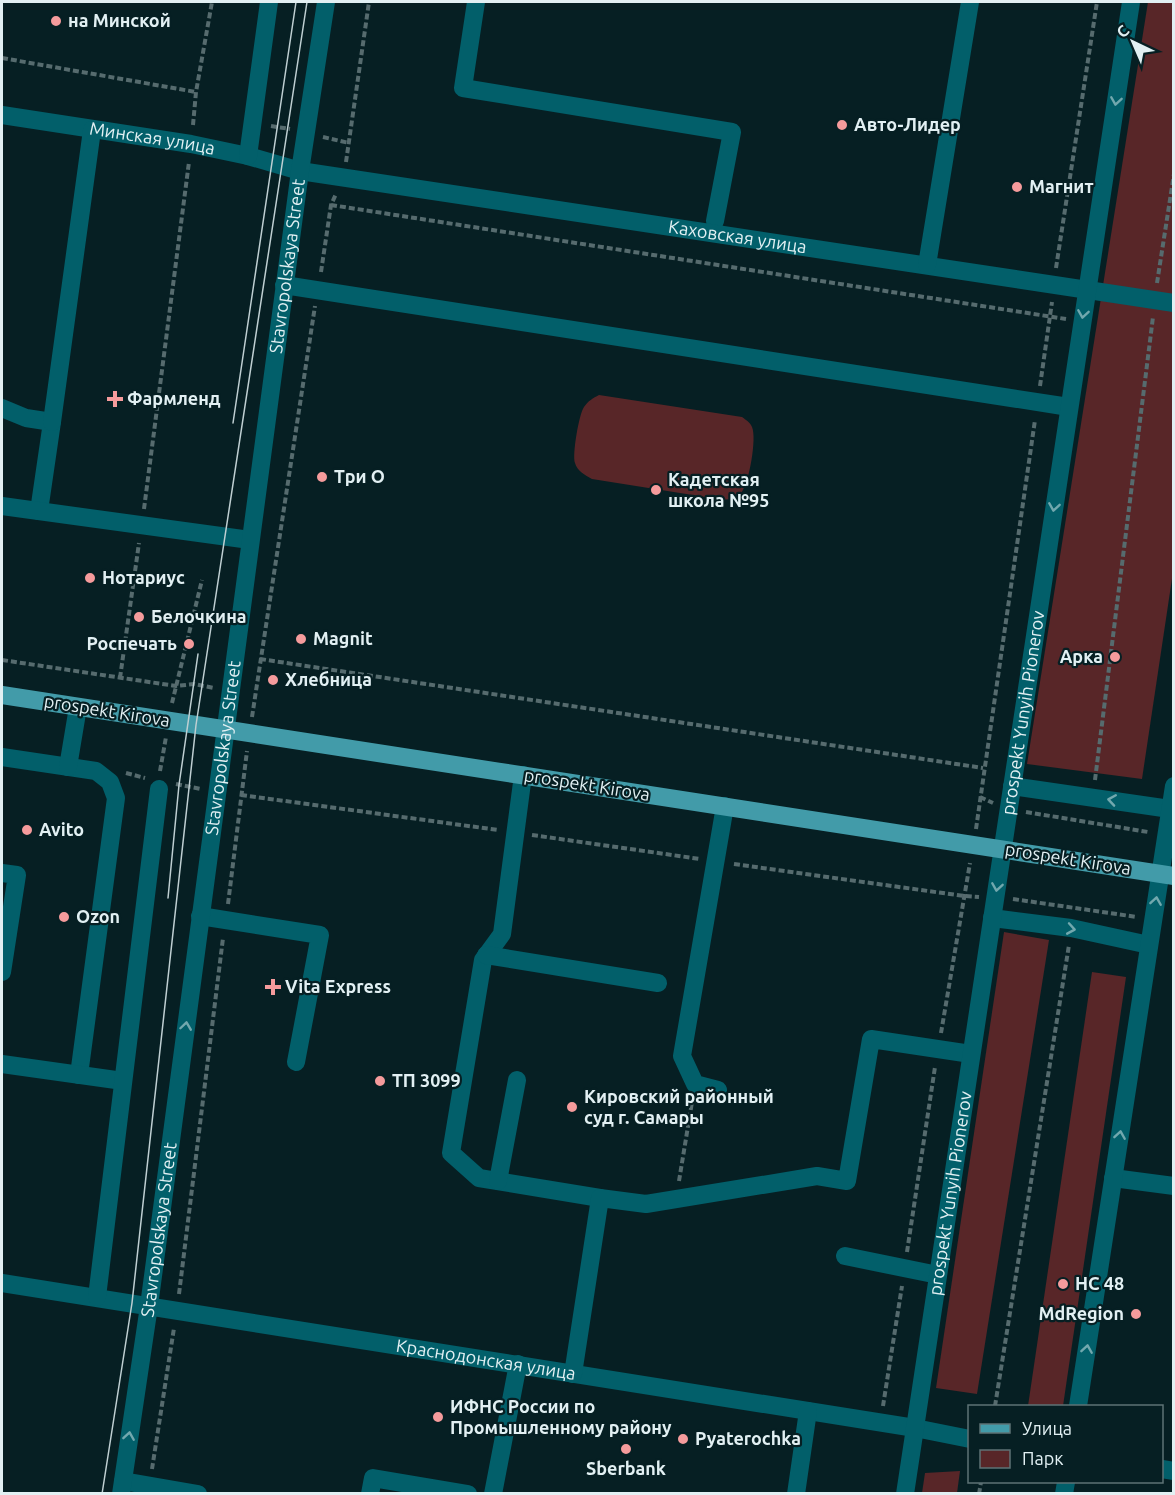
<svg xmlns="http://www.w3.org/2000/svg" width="1175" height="1495" font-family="Ubuntu,sans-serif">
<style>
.green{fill:#582628}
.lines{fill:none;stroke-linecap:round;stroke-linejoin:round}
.path{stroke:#566b6e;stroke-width:4;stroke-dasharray:6 3;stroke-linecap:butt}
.minor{stroke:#025f6a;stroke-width:18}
.major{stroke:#429ba9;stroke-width:18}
.tram{stroke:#bfcfd2;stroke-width:1.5}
.oneway{stroke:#72a8ae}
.poi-dot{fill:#f59b9c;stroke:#061f23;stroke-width:2}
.labels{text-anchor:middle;stroke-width:4.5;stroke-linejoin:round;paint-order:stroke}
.poi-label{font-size:18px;font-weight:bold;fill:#e2f0f3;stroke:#061f23;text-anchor:start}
.street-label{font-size:18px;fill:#e2f0f3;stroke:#061f23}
</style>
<rect width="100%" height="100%" fill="#061f23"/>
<!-- green -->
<g class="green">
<path d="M 1148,2 L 1173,2 L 1173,572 L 1142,779 L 1027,764 Z"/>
<path d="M 599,395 L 742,417 C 746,420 750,422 752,427 C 757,438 749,484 741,493 C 737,498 730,499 724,500 L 592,479 C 585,475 577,471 575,463 C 572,455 579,414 584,407 C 588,401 593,398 599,395 Z"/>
<path d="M 1004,932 L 1049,940 L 977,1394 L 936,1388 Z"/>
<path d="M 1092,972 L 1126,977 L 1063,1406 L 1028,1406 Z"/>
<path d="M 960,1471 L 957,1493 L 922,1493 L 925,1473 Z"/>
</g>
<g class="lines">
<!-- path -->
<g class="path">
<path d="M 2,58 L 196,92"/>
<path d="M 193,125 L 196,92 L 212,2"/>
<path d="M 271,126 L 290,129"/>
<path d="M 323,137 L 349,143"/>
<path d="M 346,162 L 369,2"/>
<path d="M 331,205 L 1066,319"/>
<path d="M 1056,268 L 1097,2"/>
<path d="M 321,272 L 331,205 L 336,194"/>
<path d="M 1157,283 L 1174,174"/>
<path d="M 1040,386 L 1052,302"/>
<path d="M 144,509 L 189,162"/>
<path d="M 260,659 L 983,768"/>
<path d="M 2,660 L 176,686 L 194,684 L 214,688"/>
<path d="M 120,678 L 139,543"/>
<path d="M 172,703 L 202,580"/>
<path d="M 252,717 L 315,306"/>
<path d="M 160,771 L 166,737"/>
<path d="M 126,773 L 145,778"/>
<path d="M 1095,780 L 1153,317"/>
<path d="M 176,784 L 201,789"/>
<path d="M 241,795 L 498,830"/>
<path d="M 980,797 L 993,803"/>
<path d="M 1026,812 L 1148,832"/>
<path d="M 976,829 L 1035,420"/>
<path d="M 532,835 L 700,859"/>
<path d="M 734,864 L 964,896 L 979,897"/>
<path d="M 1013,899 L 1137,917"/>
<path d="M 228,904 L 247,751"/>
<path d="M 941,1033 L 970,863"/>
<path d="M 679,1181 L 692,1102"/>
<path d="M 907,1252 L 935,1067"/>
<path d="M 179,1294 L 223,938"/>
<path d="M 883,1406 L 902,1286"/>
<path d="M 995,1406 L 1069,945"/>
<path d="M 152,1469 L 174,1328"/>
<path d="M 979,1494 L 981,1482"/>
</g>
<!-- minor -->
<g class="minor">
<path d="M 476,2 L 463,88 L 732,132 L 715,221"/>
<path id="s1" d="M 2,115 L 191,144 L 248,156 L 300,171 L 1174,303"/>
<path d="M 248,156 L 269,2"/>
<path d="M 927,265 L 970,2"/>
<path d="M 284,285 L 1069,407"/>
<path d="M 2,408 L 26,418 L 52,422 L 39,511"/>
<path d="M 52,422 L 92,130"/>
<path d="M 2,506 L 250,540"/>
<path d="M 2,757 L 96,771 L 110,782 L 116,798 L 79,1075"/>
<path d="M 68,767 L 78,707"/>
<path d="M 523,775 L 502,934 L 483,960 L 451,1153 L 479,1178 L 600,1198"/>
<path d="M 1012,786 L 1170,809"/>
<path d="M 2,873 L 17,875 L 2,972"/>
<path d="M 200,916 L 320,935 L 296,1062"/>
<path d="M 992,918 L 1071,928 L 1149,945"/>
<path d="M 486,955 L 658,983"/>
<path d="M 2,1064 L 123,1081"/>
<path d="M 718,1090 L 695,1084 L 682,1056 L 725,806"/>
<path d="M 1113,1178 L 1174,1186"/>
<path d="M 498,1181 L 517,1080"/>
<path d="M 845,1256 L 938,1275"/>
<path id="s2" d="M 2,1283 L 915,1428 L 970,1439"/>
<path d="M 97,1297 L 159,789"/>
<path d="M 573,1374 L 600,1198 L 646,1204 L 817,1176 L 847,1181 L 871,1039 L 971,1054"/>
<path d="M 1078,1406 L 1174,786"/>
<path d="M 1162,1469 L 1174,1471"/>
<path d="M 123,1481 L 198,1494"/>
<path id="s3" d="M 121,1494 L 149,1306 L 300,171 L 326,2"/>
<path d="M 370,1494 L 373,1478 L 468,1494"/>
<path d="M 493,1494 L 518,1364"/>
<path d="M 796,1494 L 808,1411"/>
<path id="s4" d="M 905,1494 L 1131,2"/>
<path d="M 1064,1494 L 1066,1482"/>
</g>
<!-- major -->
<path class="major" d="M 2,695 L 1174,876"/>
<!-- tram -->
<g class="tram">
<path d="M 233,423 L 296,2"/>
<path d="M 168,898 L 179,785 L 198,654"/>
<path d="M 102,1494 L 132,1303 L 196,725 L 307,2"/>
</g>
</g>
<!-- one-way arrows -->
<defs><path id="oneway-chevron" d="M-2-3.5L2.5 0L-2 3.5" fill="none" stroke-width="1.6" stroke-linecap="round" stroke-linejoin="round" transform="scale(1.5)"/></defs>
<g class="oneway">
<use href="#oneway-chevron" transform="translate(1116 101) rotate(99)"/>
<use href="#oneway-chevron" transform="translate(1083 314) rotate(99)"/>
<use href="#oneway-chevron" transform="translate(1054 507) rotate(99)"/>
<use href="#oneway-chevron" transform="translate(1112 800) rotate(-171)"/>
<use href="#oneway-chevron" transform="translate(997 887) rotate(99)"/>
<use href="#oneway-chevron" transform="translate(1156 901) rotate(-81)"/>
<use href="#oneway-chevron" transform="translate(1071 929) rotate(10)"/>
<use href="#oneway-chevron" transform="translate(186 1026) rotate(-82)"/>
<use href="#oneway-chevron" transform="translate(1120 1135) rotate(-81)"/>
<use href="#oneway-chevron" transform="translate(1087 1349) rotate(-81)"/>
<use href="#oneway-chevron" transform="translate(129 1436) rotate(-81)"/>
</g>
<!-- markers -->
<g class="poi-dot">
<circle cx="56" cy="21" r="6"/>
<circle cx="842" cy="125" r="6"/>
<circle cx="1017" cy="187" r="6"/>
<path d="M112 390h6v6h6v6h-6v6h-6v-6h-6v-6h6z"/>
<circle cx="322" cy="477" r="6"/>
<circle cx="656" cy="490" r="6"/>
<circle cx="90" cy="578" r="6"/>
<circle cx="139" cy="617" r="6"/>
<circle cx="301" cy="639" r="6"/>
<circle cx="189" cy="644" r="6"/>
<circle cx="1115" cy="657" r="6"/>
<circle cx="273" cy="680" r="6"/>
<circle cx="27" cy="830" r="6"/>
<circle cx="64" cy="917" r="6"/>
<path d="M270 978h6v6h6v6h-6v6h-6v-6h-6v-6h6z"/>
<circle cx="380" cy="1081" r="6"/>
<circle cx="572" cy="1107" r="6"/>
<circle cx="1063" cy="1284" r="6"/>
<circle cx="1136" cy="1314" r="6"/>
<circle cx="438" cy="1417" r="6"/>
<circle cx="683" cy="1439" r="6"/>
<circle cx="626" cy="1449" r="6"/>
</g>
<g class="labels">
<!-- poi labels -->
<g class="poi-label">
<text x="68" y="27">на Минской</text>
<text x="854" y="131">Авто-Лидер</text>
<text x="1029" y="193">Магнит</text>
<text x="127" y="405">Фармленд</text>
<text x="334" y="483">Три О</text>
<text x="668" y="486">Кадетская<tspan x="668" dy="21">школа №95</tspan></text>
<text x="102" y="584">Нотариус</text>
<text x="151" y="623">Белочкина</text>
<text x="313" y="645">Magnit</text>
<text x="177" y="650" text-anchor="end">Роспечать</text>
<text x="1103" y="663" text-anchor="end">Арка</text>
<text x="285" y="686">Хлебница</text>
<text x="39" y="836">Avito</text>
<text x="76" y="923">Ozon</text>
<text x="285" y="993">Vita Express</text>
<text x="392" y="1087">ТП 3099</text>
<text x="584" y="1103">Кировский районный<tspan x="584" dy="21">суд г. Самары</tspan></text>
<text x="1075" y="1290">НС 48</text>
<text x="1124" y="1320" text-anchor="end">MdRegion</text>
<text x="450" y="1413">ИФНС России по<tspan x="450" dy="21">Промышленному району</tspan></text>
<text x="695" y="1445">Pyaterochka</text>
<text x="626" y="1475" text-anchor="middle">Sberbank</text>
</g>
<!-- street labels -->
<g class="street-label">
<text dy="6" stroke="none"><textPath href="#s1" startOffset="152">Минская улица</textPath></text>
<text dy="6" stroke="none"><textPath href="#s1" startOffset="746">Каховская улица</textPath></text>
<text dy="6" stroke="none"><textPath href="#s3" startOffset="1239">Stavropolskaya Street</textPath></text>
<text transform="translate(107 711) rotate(9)" y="6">prospekt Kirova</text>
<text dy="6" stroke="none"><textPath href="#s4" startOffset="790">prospekt Yunyih Pionerov</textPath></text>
<text dy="6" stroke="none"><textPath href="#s3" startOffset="753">Stavropolskaya Street</textPath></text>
<text transform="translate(587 785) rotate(9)" y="6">prospekt Kirova</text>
<text transform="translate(1068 859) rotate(9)" y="6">prospekt Kirova</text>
<text dy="6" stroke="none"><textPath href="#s4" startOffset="304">prospekt Yunyih Pionerov</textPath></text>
<text dy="6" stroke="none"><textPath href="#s3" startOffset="267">Stavropolskaya Street</textPath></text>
<text dy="6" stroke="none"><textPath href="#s2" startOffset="490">Краснодонская улица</textPath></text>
</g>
</g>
<!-- border -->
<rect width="1175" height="1495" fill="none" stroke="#e2f0f3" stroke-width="6"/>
<!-- legend -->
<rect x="968" y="1405" width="195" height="78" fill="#061f23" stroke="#5e7376" stroke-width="1.5"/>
<rect x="980" y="1424" width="30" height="9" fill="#429ba9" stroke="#5e7376" stroke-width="1.5"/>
<text x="1022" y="1435" font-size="18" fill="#e2f0f3">Улица</text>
<rect x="980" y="1450" width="30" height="18" fill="#582628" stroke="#5e7376" stroke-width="1.5"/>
<text x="1022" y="1465" font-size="18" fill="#e2f0f3">Парк</text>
<!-- north arrow -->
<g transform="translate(1133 42) rotate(316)" stroke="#061f23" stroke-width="4.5" paint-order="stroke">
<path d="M0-4.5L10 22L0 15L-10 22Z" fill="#e2f0f3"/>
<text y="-9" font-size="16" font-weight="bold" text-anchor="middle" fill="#e2f0f3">С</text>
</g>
</svg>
